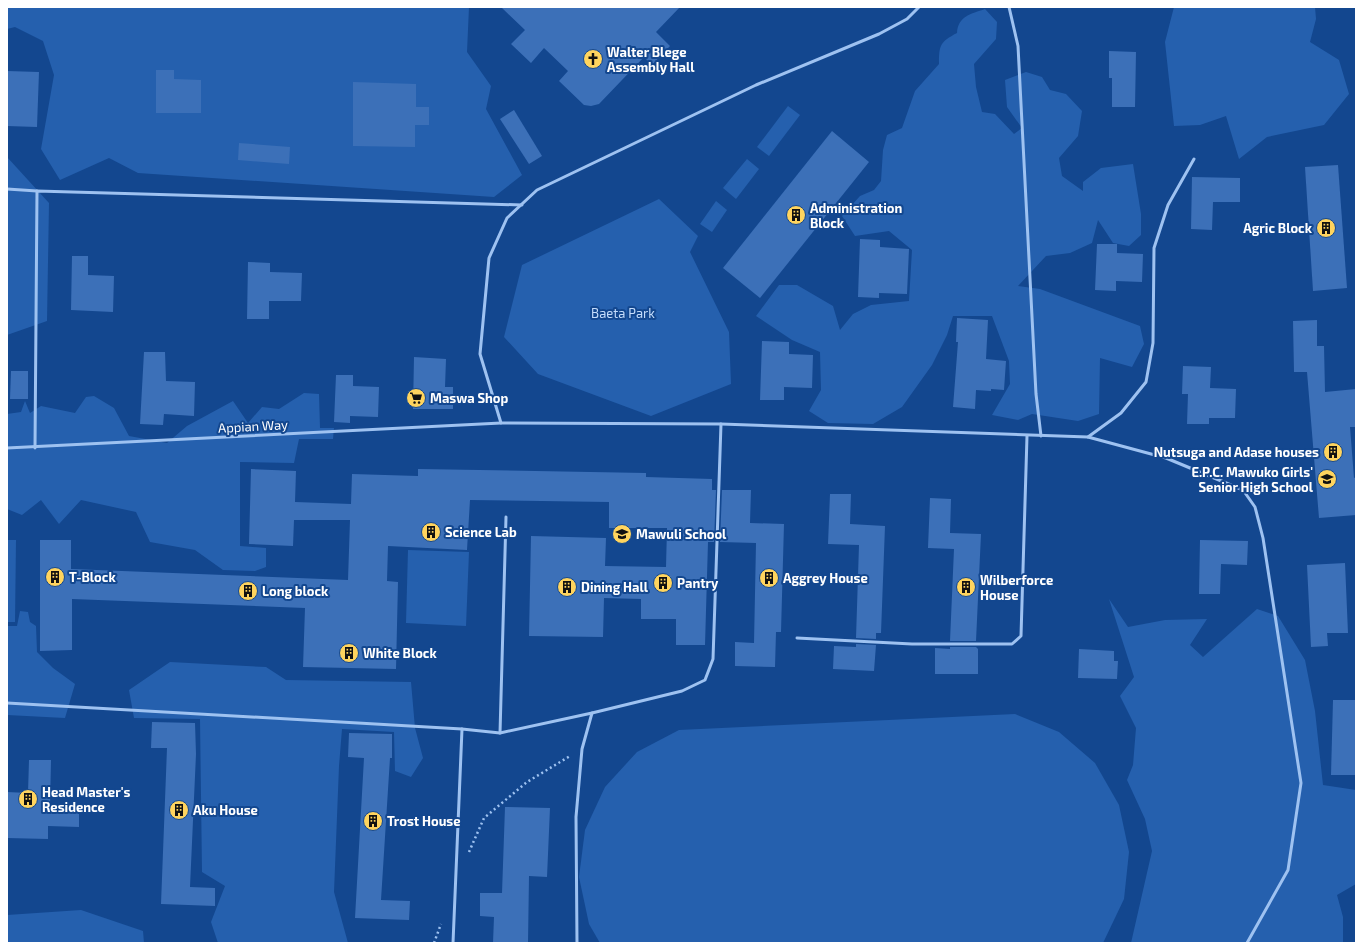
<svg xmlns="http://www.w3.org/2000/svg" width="1363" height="950" font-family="'Exo 2',sans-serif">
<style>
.green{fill:#2560ae}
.building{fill:#3c70b8}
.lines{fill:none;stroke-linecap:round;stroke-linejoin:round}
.path{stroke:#9ec2f1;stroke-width:2.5;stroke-dasharray:2 3;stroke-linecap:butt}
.lane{stroke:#9ec2f1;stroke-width:3}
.labels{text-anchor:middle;stroke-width:4;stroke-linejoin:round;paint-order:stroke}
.poi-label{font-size:13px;font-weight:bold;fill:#fff;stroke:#13478f;text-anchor:start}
.park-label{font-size:13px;fill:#c5ddfc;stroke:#13478f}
.street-label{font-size:13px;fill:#fff;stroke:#13478f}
</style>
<rect width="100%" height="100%" fill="#13478f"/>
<!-- green -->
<g class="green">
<path d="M 7,7 L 469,7 L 467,52 L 491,86 L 486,109 L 522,175 L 494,197 L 138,173 L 109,158 L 60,180 L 41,149 L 54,75 L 43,41 L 15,27 L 7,29 Z"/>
<path d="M 1174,7 L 1315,7 L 1316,19 L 1310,42 L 1339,60 L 1349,94 L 1324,125 L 1267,137 L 1239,159 L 1226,116 L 1200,125 L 1174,126 L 1165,42 Z"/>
<path d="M 985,9 L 997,22 L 996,39 L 974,64 L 976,87 L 982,112 L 995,114 L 1014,134 L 1022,128 L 1007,107 L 1005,80 L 1026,72 L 1042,77 L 1050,90 L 1066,94 L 1082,111 L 1078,136 L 1059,158 L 1062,176 L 1083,191 L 1083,182 L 1101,168 L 1133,164 L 1141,214 L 1141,235 L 1129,246 L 1113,243 L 1098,220 L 1092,243 L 1070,253 L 1046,256 L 1018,286 L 1040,289 L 1140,326 L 1144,344 L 1132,367 L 1100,358 L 1099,414 L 1078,421 L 1032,414 L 1018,420 L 992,415 L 1010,384 L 1009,361 L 992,316 L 953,316 L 947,335 L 932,365 L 902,407 L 873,424 L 828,423 L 809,411 L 821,390 L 820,352 L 792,340 L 756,316 L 779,285 L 797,285 L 833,306 L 840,330 L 853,314 L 871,305 L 909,301 L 912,250 L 889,231 L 855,236 L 842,216 L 860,196 L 874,190 L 881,181 L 883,150 L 887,135 L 902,128 L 915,91 L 939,64 C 939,45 940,42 957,33 C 958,16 971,14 985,9 Z"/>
<path d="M 788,106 L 800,115 L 769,156 L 757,147 Z"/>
<path d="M 7,157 L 49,203 L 47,321 L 7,335 Z"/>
<path d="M 747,159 L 759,169 L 736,199 L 723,188 Z"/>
<path d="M 659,199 L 698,236 L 690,252 L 729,332 L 731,384 L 651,416 L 538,374 L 504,337 L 522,265 Z"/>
<path d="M 716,201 L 727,210 L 712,232 L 700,224 Z"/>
<path d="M 304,393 L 319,394 L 320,428 L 334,428 L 333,439 L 299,439 L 294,463 L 240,462 L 240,546 L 266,548 L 266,567 L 255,571 L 223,570 L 195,550 L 150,542 L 136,512 L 81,500 L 59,524 L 41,500 L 22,515 L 7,509 L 7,414 L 21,412 L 25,401 L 30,413 L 41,406 L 75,413 L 86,397 L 94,396 L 114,408 L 129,436 L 167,443 L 187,426 L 233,401 L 248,423 L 262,407 L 279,409 Z"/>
<path d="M 7,540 L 16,540 L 15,622 L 7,622 Z"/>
<path d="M 408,550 L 469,552 L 466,626 L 406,623 Z"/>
<path d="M 1109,599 L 1128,627 L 1165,620 L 1207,619 L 1190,645 L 1203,657 L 1257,609 L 1278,616 L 1305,660 L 1315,711 L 1323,785 L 1356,790 L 1356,884 L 1337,895 L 1343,917 L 1343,943 L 1131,943 L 1152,851 L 1145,819 L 1127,780 L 1133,765 L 1136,728 L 1120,696 L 1134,677 Z"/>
<path d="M 20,611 L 28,612 L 30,622 L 36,626 L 37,652 L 53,668 L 75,684 L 65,718 L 7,715 L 7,626 L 17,626 Z"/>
<path d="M 170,662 L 266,667 L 286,680 L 411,682 L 415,728 L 423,758 L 411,777 L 395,771 L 394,732 L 342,729 L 339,766 L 334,892 L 348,943 L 218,943 L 211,922 L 225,886 L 202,872 L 200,719 L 134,718 L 129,690 Z"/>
<path d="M 1015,714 L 1059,732 L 1095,763 L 1119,805 L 1129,852 L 1124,899 L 1103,943 L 600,943 L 589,924 L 579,877 L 585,830 L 605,787 L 637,752 L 679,730 Z"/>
<path d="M 81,910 L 143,931 L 144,943 L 7,943 L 7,915 Z"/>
</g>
<!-- building -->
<g class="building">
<path d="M 501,7 L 680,7 L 656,32 L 670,46 L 652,65 L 644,57 L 599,104 L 591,106 L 584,105 L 559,81 L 568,71 L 544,48 L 531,63 L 511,44 L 525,30 Z"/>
<path d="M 1109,51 L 1136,52 L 1135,107 L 1112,107 L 1112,78 L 1109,78 Z"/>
<path d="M 156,70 L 174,70 L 174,79 L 201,80 L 201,113 L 156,113 Z"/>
<path d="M 7,71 L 39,72 L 37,127 L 7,126 Z"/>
<path d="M 353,82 L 416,84 L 416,107 L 429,107 L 429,125 L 415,125 L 415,147 L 353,146 Z"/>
<path d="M 514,110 L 542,156 L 529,164 L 500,119 Z"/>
<path d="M 832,131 L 869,162 L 760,298 L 723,268 Z"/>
<path d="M 239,143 L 290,147 L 289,164 L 238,160 Z"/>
<path d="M 1338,165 L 1347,288 L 1313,291 L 1305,167 Z"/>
<path d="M 1192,177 L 1240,178 L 1240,202 L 1213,202 L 1212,230 L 1191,229 Z"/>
<path d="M 860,239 L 880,240 L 880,247 L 909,249 L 907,294 L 879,293 L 879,298 L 858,297 Z"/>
<path d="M 1097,244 L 1117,244 L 1117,253 L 1143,254 L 1142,282 L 1116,281 L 1116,291 L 1095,290 Z"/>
<path d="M 72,256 L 88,256 L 88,275 L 114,276 L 113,312 L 71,310 Z"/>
<path d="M 248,262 L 270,263 L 270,272 L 302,273 L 301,301 L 269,301 L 269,319 L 247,319 Z"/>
<path d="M 957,318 L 988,320 L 986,359 L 1006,361 L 1004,390 L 991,389 L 991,391 L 976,390 L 975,409 L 953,407 L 958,342 L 956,342 Z"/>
<path d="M 1317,320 L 1317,346 L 1324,346 L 1325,392 L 1356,389 L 1356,427 L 1350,427 L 1354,478 L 1356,477 L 1356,515 L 1319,518 L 1307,372 L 1294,372 L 1293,321 Z"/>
<path d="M 762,341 L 789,342 L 789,354 L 813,355 L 812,388 L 784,387 L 784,400 L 760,400 Z"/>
<path d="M 144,352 L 165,352 L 166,381 L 195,382 L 194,416 L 164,414 L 163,425 L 140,424 Z"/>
<path d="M 414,357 L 446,359 L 445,387 L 453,387 L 453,409 L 413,409 Z"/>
<path d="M 1183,366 L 1211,367 L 1210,388 L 1236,389 L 1235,418 L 1209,418 L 1209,424 L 1187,424 L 1188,394 L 1182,394 Z"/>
<path d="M 11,371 L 28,371 L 28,399 L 10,399 Z"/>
<path d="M 336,375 L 353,375 L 353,386 L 379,387 L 378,417 L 350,416 L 350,423 L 334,422 Z"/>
<path d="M 251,469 L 296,471 L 295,502 L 351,504 L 352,474 L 418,476 L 418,469 L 646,473 L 646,477 L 712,479 L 712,490 L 716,490 L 714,542 L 708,542 L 705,645 L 676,645 L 676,619 L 641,619 L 641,599 L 604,598 L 603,637 L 529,636 L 531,536 L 606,538 L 605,566 L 666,567 L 667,528 L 609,528 L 609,502 L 470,500 L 467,550 L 388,546 L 387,581 L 398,582 L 396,669 L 303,667 L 305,608 L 72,599 L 72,650 L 40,651 L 40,540 L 71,540 L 71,569 L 348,580 L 350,520 L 294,520 L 293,546 L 249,544 Z"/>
<path d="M 722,490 L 751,490 L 750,523 L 784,524 L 781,632 L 776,632 L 775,667 L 735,666 L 735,642 L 754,643 L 756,543 L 720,542 Z"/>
<path d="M 830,494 L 851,494 L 850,524 L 885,526 L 881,633 L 876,633 L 876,639 L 856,638 L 859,545 L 828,544 Z"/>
<path d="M 930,498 L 951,499 L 950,533 L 981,534 L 976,641 L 950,641 L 954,549 L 928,548 Z"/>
<path d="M 1200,540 L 1248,541 L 1247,565 L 1221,564 L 1220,594 L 1199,594 Z"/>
<path d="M 1345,563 L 1348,633 L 1327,633 L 1328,646 L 1311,647 L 1307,565 Z"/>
<path d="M 856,644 L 876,645 L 874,671 L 833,669 L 834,646 L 856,647 Z"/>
<path d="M 950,647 L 976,647 L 978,649 L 978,674 L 935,674 L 935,648 L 950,649 Z"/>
<path d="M 1079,649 L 1114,651 L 1114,661 L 1118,661 L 1117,679 L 1078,678 Z"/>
<path d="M 1333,700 L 1356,700 L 1356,775 L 1331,775 Z"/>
<path d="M 152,722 L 195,723 L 196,754 L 190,887 L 215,888 L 215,906 L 161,904 L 167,748 L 151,748 Z"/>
<path d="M 349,733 L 392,734 L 392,758 L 390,758 L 381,900 L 410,901 L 409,920 L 355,918 L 364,758 L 348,757 Z"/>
<path d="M 29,760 L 51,760 L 50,806 L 79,806 L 79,827 L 48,826 L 48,839 L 7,838 L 7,792 L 28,793 Z"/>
<path d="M 505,807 L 550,808 L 547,877 L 529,876 L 528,943 L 493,943 L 494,917 L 480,916 L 480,893 L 502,893 Z"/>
</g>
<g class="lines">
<!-- path -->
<g class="path">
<path d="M 469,852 L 484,818 L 527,782 L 570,756"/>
<path d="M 434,943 L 441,924"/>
</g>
<!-- lane -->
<g class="lane">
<path d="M 919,7 L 907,19 L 879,34 L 756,85 L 537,190 L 507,218 L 489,258 L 480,354 L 501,423 L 721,424 L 1088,437 L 1166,458 L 1243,490 L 1255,507 L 1263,538 L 1301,783 L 1288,870 L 1247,943"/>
<path d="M 1009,7 L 1018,46 L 1036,394 L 1041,436"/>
<path d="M 7,189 L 37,191"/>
<path d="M 1088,437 L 1121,413 L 1146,382 L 1153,343 L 1154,248 L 1168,205 L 1194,159"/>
<path d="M 7,448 L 501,423"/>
<path d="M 35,448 L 37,191 L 522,205"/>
<path d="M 797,638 L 912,644 L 1012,644 L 1021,636 L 1027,436"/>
<path d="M 7,703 L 462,729"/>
<path d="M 500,733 L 506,517"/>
<path d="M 453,943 L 462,729 L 500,733 L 592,713 L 682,691 L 705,680 L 713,659 L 721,424"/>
<path d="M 577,943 L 576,817 L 582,749 L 592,713"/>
</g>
</g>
<!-- icons -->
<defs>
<symbol id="church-disc" viewBox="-11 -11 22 22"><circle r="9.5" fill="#ffd45e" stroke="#13478f"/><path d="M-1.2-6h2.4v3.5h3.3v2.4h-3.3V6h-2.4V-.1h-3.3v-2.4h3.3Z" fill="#111"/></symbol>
<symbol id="building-disc" viewBox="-11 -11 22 22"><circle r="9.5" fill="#ffd45e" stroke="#13478f"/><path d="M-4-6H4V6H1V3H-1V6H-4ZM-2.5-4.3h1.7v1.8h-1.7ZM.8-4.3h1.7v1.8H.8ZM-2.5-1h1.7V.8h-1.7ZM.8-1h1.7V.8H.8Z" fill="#111"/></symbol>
<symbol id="supermarket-disc" viewBox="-11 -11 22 22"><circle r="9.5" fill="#ffd45e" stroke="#13478f"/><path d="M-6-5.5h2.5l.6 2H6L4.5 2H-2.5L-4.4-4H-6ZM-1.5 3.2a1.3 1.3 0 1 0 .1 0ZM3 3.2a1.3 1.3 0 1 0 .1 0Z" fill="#111"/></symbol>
<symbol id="school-disc" viewBox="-11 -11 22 22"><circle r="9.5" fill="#ffd45e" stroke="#13478f"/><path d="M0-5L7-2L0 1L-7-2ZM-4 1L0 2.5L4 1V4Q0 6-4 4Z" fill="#111"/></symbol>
</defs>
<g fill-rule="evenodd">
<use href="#church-disc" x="582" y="48" width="22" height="22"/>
<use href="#building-disc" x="785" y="204" width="22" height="22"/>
<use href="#building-disc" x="1315" y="217" width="22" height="22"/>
<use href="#supermarket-disc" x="405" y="387" width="22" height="22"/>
<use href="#building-disc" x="1322" y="441" width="22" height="22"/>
<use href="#school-disc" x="1316" y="468" width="22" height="22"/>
<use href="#building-disc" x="420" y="521" width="22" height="22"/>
<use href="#school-disc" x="611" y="523" width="22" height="22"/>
<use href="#building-disc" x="44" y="566" width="22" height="22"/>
<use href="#building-disc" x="758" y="567" width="22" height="22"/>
<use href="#building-disc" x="652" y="572" width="22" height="22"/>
<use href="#building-disc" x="556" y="576" width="22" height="22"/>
<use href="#building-disc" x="955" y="576" width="22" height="22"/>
<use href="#building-disc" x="237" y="580" width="22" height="22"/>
<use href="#building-disc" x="338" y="642" width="22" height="22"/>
<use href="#building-disc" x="17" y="788" width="22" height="22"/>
<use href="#building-disc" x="168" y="799" width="22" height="22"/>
<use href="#building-disc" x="362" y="810" width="22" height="22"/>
</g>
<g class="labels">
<!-- poi labels -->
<g class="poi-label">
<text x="607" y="57">Walter Blege<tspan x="607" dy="15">Assembly Hall</tspan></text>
<text x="810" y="213">Administration<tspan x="810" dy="15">Block</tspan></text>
<text x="1312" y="233" text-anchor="end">Agric Block</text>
<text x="430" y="403">Maswa Shop</text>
<text x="1319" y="457" text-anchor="end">Nutsuga and Adase houses</text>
<text x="1313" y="477" text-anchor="end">E.P.C. Mawuko Girls'<tspan x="1313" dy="15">Senior High School</tspan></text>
<text x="445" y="537">Science Lab</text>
<text x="636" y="539">Mawuli School</text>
<text x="69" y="582">T-Block</text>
<text x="783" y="583">Aggrey House</text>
<text x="980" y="585">Wilberforce<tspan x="980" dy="15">House</tspan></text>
<text x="677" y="588">Pantry</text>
<text x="581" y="592">Dining Hall</text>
<text x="262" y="596">Long block</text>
<text x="363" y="658">White Block</text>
<text x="42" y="797">Head Master's<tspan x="42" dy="15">Residence</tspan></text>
<text x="193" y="815">Aku House</text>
<text x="387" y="826">Trost House</text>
</g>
<!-- park labels -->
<g class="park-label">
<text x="623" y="318">Baeta Park</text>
</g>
<!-- street labels -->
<g class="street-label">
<text transform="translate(253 426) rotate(-3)" y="5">Appian Way</text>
</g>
</g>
<!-- border -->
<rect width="1363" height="950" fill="none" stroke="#ffffff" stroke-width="16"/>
</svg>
